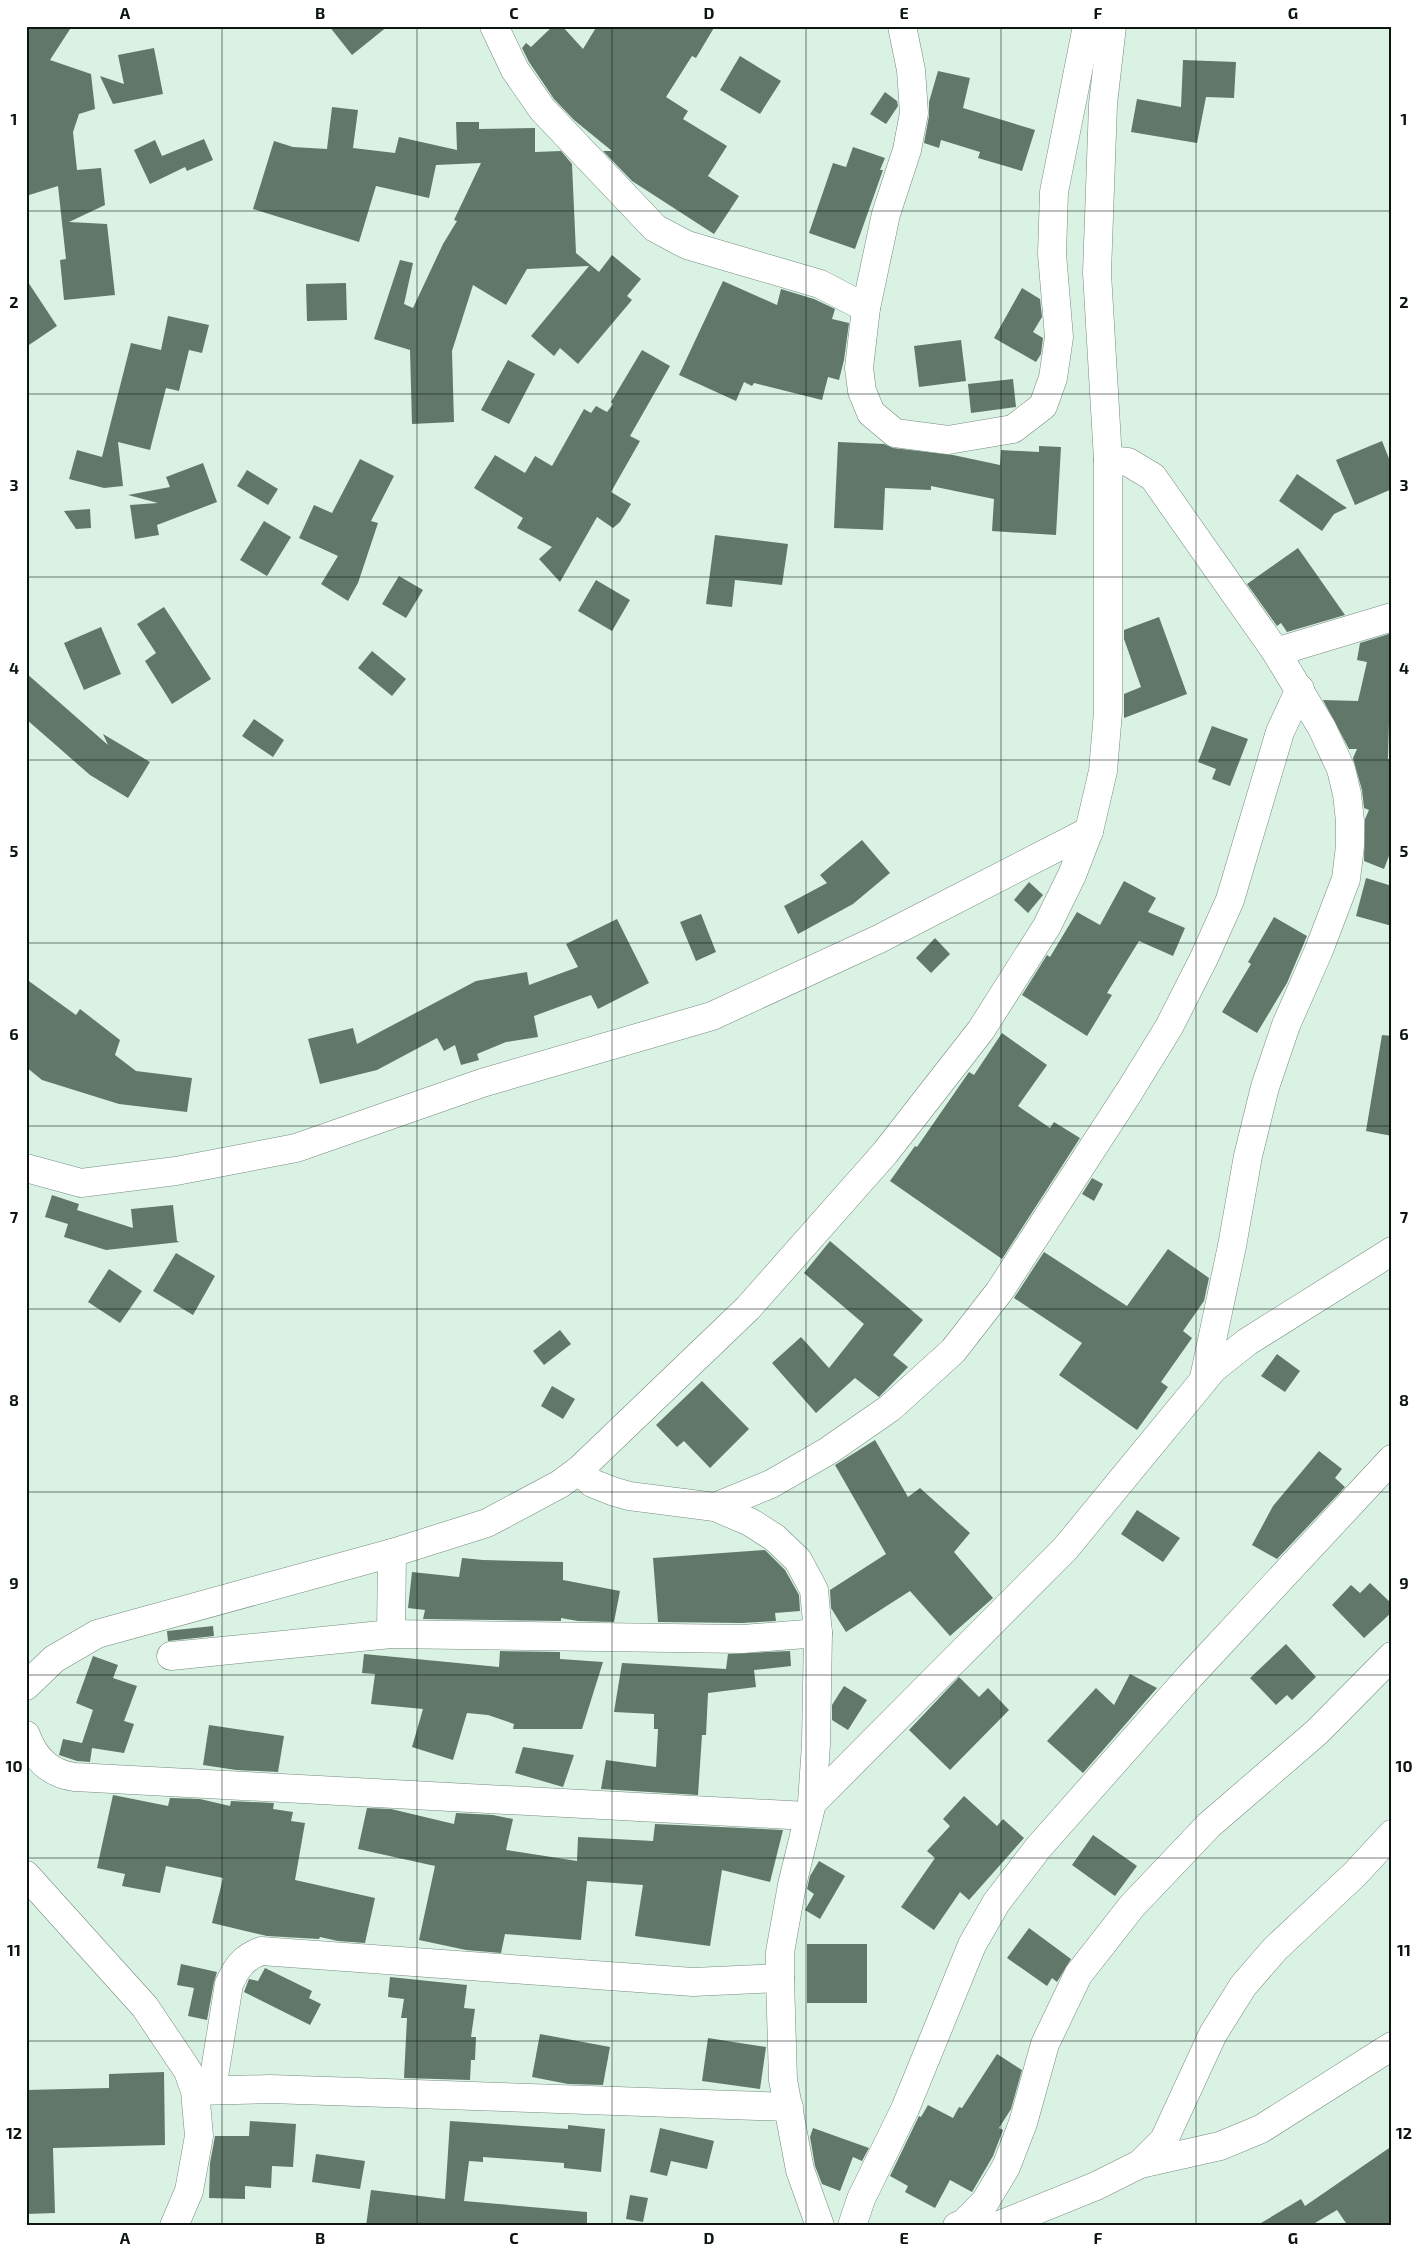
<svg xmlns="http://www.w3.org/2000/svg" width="1418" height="2252" font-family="'Exo 2',sans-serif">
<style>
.building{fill:#60776a}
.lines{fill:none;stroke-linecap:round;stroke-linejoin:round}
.minor-casing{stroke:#758c7f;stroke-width:29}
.minor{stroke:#fff;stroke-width:28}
.grid{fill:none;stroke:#0c1510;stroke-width:1;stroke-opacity:0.55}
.neatline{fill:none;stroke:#0c1510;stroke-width:2}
.grid-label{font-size:16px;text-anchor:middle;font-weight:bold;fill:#0c1510}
</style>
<rect width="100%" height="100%" fill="#d9f2e4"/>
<!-- building -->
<g class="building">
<path d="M 26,26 L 72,26 L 50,60 L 91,74 L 95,109 L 79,114 L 73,132 L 77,170 L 101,168 L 105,205 L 69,222 L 107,224 L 115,295 L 64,300 L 60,260 L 66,259 L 58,186 L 26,196 Z"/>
<path d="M 329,26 L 388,26 L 352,55 Z"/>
<path d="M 553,26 L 562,26 L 583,49 L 597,26 L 715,26 L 696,58 L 692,56 L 666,97 L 688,111 L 683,119 L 727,146 L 708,176 L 739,196 L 714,234 L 632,181 L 603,151 L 612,151 L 574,120 L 554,99 L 529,62 L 522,48 L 526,43 L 531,47 Z"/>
<path d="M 154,48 L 163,94 L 113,104 L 100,76 L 124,84 L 118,55 Z"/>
<path d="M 740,56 L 781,81 L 760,114 L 720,90 Z"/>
<path d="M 1183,60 L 1236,62 L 1234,98 L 1206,97 L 1197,143 L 1131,132 L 1137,99 L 1181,107 Z"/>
<path d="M 938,71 L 970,78 L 963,108 L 1035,130 L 1022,171 L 978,158 L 980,152 L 941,140 L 939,148 L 924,143 L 929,116 L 929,102 Z"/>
<path d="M 885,92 L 897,101 L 898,106 L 886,124 L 870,114 Z"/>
<path d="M 332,107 L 358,110 L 353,148 L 395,153 L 399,137 L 457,150 L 456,122 L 479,122 L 479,129 L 535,128 L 535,152 L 561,151 L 572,164 L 576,253 L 599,272 L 612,255 L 641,279 L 627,296 L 632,300 L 578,364 L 560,348 L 554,356 L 531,336 L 589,266 L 527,269 L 506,305 L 473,285 L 452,351 L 454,422 L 412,424 L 410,350 L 374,339 L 400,260 L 413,263 L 404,304 L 413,308 L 443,244 L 457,221 L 454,220 L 481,163 L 436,165 L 429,198 L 376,186 L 359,242 L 253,209 L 274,141 L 293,147 L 327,149 Z"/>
<path d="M 204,139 L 213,160 L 187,171 L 185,167 L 150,184 L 134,150 L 155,140 L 162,156 Z"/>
<path d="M 853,147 L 885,158 L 880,170 L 883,170 L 855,249 L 809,233 L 833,163 L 846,167 Z"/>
<path d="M 26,279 L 57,326 L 26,347 Z"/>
<path d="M 723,281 L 777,305 L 781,289 L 814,299 L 835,309 L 832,319 L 849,323 L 844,360 L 839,380 L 828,377 L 822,400 L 754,383 L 752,386 L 744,382 L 736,401 L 679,375 Z"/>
<path d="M 346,283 L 347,320 L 307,321 L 306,284 Z"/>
<path d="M 1022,288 L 1040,299 L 1042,317 L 1033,332 L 1043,338 L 1041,354 L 1036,362 L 994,338 Z"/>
<path d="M 168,316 L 209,325 L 202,353 L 189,350 L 179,391 L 166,388 L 150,450 L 118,442 L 123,486 L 104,488 L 69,479 L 77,450 L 102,457 L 131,343 L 161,350 Z"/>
<path d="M 961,340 L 966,381 L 919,387 L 914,346 Z"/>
<path d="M 642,350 L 670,366 L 630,436 L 640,441 L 611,492 L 631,504 L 620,522 L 613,528 L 597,517 L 560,582 L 539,559 L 552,547 L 517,528 L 523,518 L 474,488 L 495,455 L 525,473 L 535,456 L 552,466 L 584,409 L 591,413 L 596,406 L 607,412 L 613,404 L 611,402 Z"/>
<path d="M 508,360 L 535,374 L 509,424 L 481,410 Z"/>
<path d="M 1013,379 L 1016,407 L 971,413 L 968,384 Z"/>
<path d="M 1382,441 L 1392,466 L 1392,489 L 1355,505 L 1336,460 Z"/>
<path d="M 838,442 L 884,444 L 893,448 L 953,455 L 1000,465 L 1001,450 L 1039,452 L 1039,446 L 1061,447 L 1056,535 L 992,531 L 994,499 L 931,486 L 931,490 L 885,488 L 883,530 L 834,528 Z"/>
<path d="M 360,459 L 394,476 L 371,521 L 378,523 L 358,583 L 348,601 L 321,584 L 338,556 L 299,538 L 314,505 L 332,513 Z"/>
<path d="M 203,463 L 217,502 L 157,525 L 159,535 L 135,539 L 130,505 L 158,503 L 128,495 L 170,487 L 166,477 Z"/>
<path d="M 247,470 L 278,489 L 268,505 L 237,486 Z"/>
<path d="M 1297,474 L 1347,508 L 1334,514 L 1322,531 L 1279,501 Z"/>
<path d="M 90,509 L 91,528 L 76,529 L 64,511 Z"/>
<path d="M 264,521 L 291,537 L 267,576 L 240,560 Z"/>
<path d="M 715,535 L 788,544 L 782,585 L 735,580 L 732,607 L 706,604 Z"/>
<path d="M 1298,548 L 1345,615 L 1287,632 L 1281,623 L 1277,626 L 1247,584 Z"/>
<path d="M 399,576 L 423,590 L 406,618 L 382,604 Z"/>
<path d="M 596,580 L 630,600 L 612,631 L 578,611 Z"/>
<path d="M 164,607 L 211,679 L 172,704 L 145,661 L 156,653 L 137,624 Z"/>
<path d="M 1159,617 L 1187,694 L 1124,718 L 1124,694 L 1141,687 L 1124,639 L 1124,630 Z"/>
<path d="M 101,627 L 121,674 L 84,690 L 64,643 Z"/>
<path d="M 1392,633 L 1392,689 L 1390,688 L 1388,759 L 1392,760 L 1392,848 L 1384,869 L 1364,861 L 1365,819 L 1369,810 L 1364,808 L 1362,790 L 1353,758 L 1357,749 L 1349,749 L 1323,700 L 1358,701 L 1367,662 L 1357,660 L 1360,643 Z"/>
<path d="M 372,651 L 406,679 L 392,696 L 358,668 Z"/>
<path d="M 26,673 L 108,745 L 103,734 L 150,762 L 128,798 L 90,775 L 26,719 Z"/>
<path d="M 254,719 L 284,740 L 273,757 L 242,736 Z"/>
<path d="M 1212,726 L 1248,739 L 1230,786 L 1212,779 L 1216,769 L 1198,762 Z"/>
<path d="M 862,840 L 890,873 L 853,904 L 798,934 L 784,906 L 827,883 L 820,875 Z"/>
<path d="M 1366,878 L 1392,886 L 1392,926 L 1356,916 Z"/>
<path d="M 1124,881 L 1156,898 L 1148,912 L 1185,928 L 1173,956 L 1139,941 L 1107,993 L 1112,995 L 1087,1036 L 1022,995 L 1047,955 L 1050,957 L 1077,912 L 1100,925 Z"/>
<path d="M 1029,882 L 1043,895 L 1028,913 L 1014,900 Z"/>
<path d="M 701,914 L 716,952 L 696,961 L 680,922 Z"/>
<path d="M 1274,917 L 1307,936 L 1287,983 L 1257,1033 L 1222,1012 L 1251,964 L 1248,962 Z"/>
<path d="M 617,919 L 649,983 L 598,1009 L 591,995 L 534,1016 L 538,1037 L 506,1042 L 477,1054 L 479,1060 L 461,1065 L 455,1045 L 444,1051 L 437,1038 L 377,1070 L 320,1084 L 308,1039 L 353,1028 L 357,1044 L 476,981 L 527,972 L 529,985 L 578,967 L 566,944 Z"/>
<path d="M 935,938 L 950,954 L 931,973 L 916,958 Z"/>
<path d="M 26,979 L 76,1015 L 80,1009 L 120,1040 L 115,1055 L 136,1071 L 192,1078 L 187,1112 L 119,1104 L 42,1080 L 26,1067 Z"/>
<path d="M 1002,1033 L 1047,1065 L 1018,1106 L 1050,1128 L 1054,1122 L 1080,1138 L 1002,1259 L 890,1181 L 915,1146 L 917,1147 L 969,1072 L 974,1075 Z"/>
<path d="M 1382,1035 L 1392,1036 L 1392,1136 L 1366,1131 Z"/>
<path d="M 1092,1178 L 1103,1184 L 1094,1201 L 1082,1194 Z"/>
<path d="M 52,1195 L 79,1204 L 77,1210 L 133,1228 L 131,1209 L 173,1205 L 177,1241 L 180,1242 L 106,1250 L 64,1237 L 68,1224 L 45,1217 Z"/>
<path d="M 830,1241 L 923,1320 L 893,1355 L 908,1367 L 880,1396 L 879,1397 L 855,1378 L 816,1413 L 772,1363 L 801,1337 L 829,1368 L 864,1324 L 804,1273 Z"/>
<path d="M 1168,1249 L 1209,1278 L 1204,1301 L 1183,1331 L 1192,1338 L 1161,1382 L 1168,1387 L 1137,1430 L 1059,1375 L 1082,1343 L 1014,1298 L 1044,1252 L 1127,1306 Z"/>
<path d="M 176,1253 L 215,1276 L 193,1315 L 153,1291 Z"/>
<path d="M 109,1269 L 142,1291 L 120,1323 L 88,1302 Z"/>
<path d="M 560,1330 L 571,1344 L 544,1365 L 533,1351 Z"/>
<path d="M 1277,1354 L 1300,1371 L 1285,1392 L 1261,1376 Z"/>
<path d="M 702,1381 L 749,1429 L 710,1468 L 684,1441 L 677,1447 L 656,1425 Z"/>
<path d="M 552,1386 L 575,1399 L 563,1419 L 541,1406 Z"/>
<path d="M 875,1440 L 908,1497 L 920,1488 L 970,1533 L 954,1552 L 993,1598 L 950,1636 L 910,1591 L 846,1632 L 831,1608 L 830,1590 L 886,1554 L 835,1465 Z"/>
<path d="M 1319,1451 L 1342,1469 L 1335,1478 L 1345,1487 L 1277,1559 L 1252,1545 L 1273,1506 Z"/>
<path d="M 1137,1510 L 1180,1538 L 1163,1562 L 1121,1534 Z"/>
<path d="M 765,1550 L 785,1570 L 799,1595 L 800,1611 L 775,1613 L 776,1621 L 742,1623 L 658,1622 L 653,1558 Z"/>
<path d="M 462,1558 L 483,1560 L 563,1562 L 563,1580 L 620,1591 L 614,1622 L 578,1621 L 561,1618 L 561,1621 L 423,1619 L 425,1610 L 408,1608 L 412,1572 L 459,1577 Z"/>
<path d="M 1370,1583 L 1392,1604 L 1392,1612 L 1364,1638 L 1332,1605 L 1351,1585 L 1360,1593 Z"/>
<path d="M 213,1626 L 214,1636 L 168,1641 L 167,1631 Z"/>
<path d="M 1286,1644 L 1316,1677 L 1292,1700 L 1287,1695 L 1276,1705 L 1250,1678 Z"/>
<path d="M 500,1651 L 560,1652 L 560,1659 L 603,1662 L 582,1729 L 513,1729 L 514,1724 L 488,1715 L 467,1713 L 453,1760 L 412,1747 L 423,1709 L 371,1704 L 375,1674 L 362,1673 L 364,1654 L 499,1667 Z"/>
<path d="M 790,1651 L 791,1666 L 754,1670 L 756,1687 L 708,1693 L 706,1735 L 702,1735 L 698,1795 L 601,1789 L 606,1760 L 656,1767 L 658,1729 L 654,1729 L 654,1714 L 614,1712 L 622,1663 L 726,1669 L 728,1654 Z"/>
<path d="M 93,1656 L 118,1665 L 113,1678 L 137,1686 L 124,1721 L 134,1724 L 124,1753 L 92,1748 L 90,1762 L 77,1761 L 59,1755 L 63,1739 L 82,1743 L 93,1710 L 76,1703 Z"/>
<path d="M 1130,1674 L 1157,1688 L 1083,1773 L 1047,1741 L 1096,1688 L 1114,1705 Z"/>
<path d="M 959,1677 L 979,1697 L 988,1688 L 1009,1710 L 950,1770 L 909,1730 Z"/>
<path d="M 844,1686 L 867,1700 L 848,1730 L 832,1720 L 832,1705 Z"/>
<path d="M 209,1725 L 284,1736 L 278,1772 L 236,1770 L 203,1765 Z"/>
<path d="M 523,1747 L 574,1755 L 563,1787 L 515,1773 Z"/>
<path d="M 113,1795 L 168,1806 L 170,1798 L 200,1799 L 230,1806 L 231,1801 L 274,1803 L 273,1809 L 293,1812 L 291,1821 L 305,1823 L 295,1880 L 375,1898 L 365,1943 L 338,1941 L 320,1937 L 319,1939 L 267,1936 L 212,1923 L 223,1878 L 166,1866 L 160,1893 L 122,1886 L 125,1874 L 97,1868 Z"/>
<path d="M 964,1796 L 997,1826 L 1003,1819 L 1024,1838 L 969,1900 L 960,1892 L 934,1930 L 901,1907 L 935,1858 L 927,1851 L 950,1826 L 943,1819 Z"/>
<path d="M 367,1808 L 391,1809 L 454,1824 L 456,1813 L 493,1815 L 513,1819 L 506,1850 L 577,1861 L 578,1837 L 653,1841 L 655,1824 L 783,1830 L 770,1882 L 722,1870 L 710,1946 L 635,1936 L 643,1885 L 587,1881 L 581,1940 L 505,1934 L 501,1953 L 466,1950 L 419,1940 L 435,1866 L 358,1849 Z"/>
<path d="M 1093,1835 L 1137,1866 L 1115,1896 L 1072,1865 Z"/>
<path d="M 819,1861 L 845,1876 L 820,1919 L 805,1910 L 814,1894 L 807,1889 L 810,1876 Z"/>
<path d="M 1029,1928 L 1071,1959 L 1057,1982 L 1052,1978 L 1047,1986 L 1007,1958 Z"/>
<rect x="807" y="1944" width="60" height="59"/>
<path d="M 181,1964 L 217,1972 L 214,1982 L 207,2020 L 188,2016 L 194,1988 L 177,1985 Z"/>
<path d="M 265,1968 L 312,1991 L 309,1998 L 321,2004 L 310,2025 L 244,1992 L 249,1979 L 258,1981 Z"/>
<path d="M 390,1977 L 467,1985 L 464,2008 L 475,2009 L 471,2037 L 476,2037 L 475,2060 L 471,2060 L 470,2080 L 404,2078 L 407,2018 L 401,2018 L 404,1999 L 388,1997 Z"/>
<path d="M 540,2034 L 610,2047 L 603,2085 L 568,2084 L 532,2077 Z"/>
<path d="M 708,2038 L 766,2047 L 760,2089 L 702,2081 Z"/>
<path d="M 997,2054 L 1022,2070 L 1011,2109 L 999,2128 L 1003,2130 L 993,2156 L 972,2192 L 950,2180 L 935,2208 L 905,2192 L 908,2186 L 890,2176 L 919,2116 L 921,2117 L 928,2105 L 953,2118 L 959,2107 L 962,2108 Z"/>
<path d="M 164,2072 L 165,2145 L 53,2148 L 55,2213 L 26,2214 L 26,2090 L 109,2088 L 109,2074 Z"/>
<path d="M 250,2121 L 296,2124 L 293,2167 L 272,2166 L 271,2188 L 245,2186 L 245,2199 L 209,2198 L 210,2163 L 215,2136 L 249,2136 Z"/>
<path d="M 450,2121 L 568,2129 L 568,2125 L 605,2129 L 601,2172 L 564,2168 L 564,2163 L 483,2157 L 483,2162 L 469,2161 L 464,2201 L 587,2212 L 587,2226 L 366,2226 L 371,2190 L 445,2199 Z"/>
<path d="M 660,2128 L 714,2141 L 707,2169 L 671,2161 L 667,2176 L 650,2172 Z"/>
<path d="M 813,2128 L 869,2148 L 862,2161 L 853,2157 L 840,2191 L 822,2184 L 815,2166 L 810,2137 Z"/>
<path d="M 1392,2146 L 1392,2226 L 1348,2226 L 1337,2210 L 1315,2223 L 1317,2226 L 1256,2226 L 1301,2199 L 1305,2206 Z"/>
<path d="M 316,2154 L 365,2161 L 360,2189 L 312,2182 Z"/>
<path d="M 630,2195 L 648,2198 L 643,2222 L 626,2219 Z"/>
</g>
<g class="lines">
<defs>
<g id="minor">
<path d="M 494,26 L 515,70 L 542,109 L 655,228 L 687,245 L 820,284 L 866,308"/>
<path d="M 902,26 L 911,70 L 914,113 L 907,150 L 886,214 L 866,308 L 859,368 L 862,391 L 871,413 L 895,433 L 948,440 L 1013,429 L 1043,406 L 1053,378 L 1059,337 L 1052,254 L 1054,192 L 1087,26"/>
<path d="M 1108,460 L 1128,462 L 1153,477 L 1276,652 L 1322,728 L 1341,769 L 1347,794 L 1350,821 L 1350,846 L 1346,879 L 1319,950 L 1286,1025 L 1265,1087 L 1248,1156 L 1232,1246 L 1204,1378"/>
<path d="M 1276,652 L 1392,617"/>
<path d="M 26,1168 L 81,1183 L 176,1171 L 296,1148 L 482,1083 L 712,1016 L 879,939 L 1089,831"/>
<path d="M 579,1470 L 592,1483 L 612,1491 L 629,1496 L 715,1507 L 750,1522 L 775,1538 L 798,1560 L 814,1590 L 818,1633 L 816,1744 L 812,1803 L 792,1885 L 780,1952 L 780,1978 L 783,2080 L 800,2170 L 820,2226"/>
<path d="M 715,1507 L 771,1484 L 828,1451 L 890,1408 L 953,1351 L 999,1292 L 1129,1092 L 1169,1027 L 1204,958 L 1230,900 L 1280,732 L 1300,689"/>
<path d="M 391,1634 L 392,1553"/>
<path d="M 171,1656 L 391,1634 L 743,1639 L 818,1633"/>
<path d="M 26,1686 L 54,1659 L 97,1634 L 392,1553 L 487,1523 L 560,1484 L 579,1470 L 748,1308 L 885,1153 L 981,1030 L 1047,926 L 1072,875 L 1089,831 L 1103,771 L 1108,712 L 1108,460 L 1097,273 L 1103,104 L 1112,26"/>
<path d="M 26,1735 C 34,1758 50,1774 75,1777 L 807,1816"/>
<path d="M 812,1803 L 1065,1549 L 1213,1369 L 1247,1342 L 1392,1251"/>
<path d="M 26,1875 L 145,2007 L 188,2071 L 195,2091 L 199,2136 L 189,2191 L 174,2226"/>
<path d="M 212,2089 L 229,1984 C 237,1967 243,1958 261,1951 L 693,1982 L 780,1978"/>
<path d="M 196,2091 L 270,2089 L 789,2107"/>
<path d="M 1140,2164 L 1220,2146 L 1261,2129 L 1392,2046"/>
<path d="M 852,2226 L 861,2199 L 905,2109 L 972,1945 L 996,1903 L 1038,1848 L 1190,1676 L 1392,1459"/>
<path d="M 957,2226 L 964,2223 L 985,2202 L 1006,2167 L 1023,2123 L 1045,2044 L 1078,1975 L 1132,1906 L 1209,1825 L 1317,1732 L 1392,1656"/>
<path d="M 997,2226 L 1096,2186 L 1140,2164 L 1164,2140 L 1213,2034 L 1243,1986 L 1275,1949 L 1355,1874 L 1392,1834"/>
</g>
</defs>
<!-- minor casing -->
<use href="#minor" class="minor-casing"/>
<!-- minor -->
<use href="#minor" class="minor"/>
</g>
<!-- grid -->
<path class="grid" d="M 222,26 L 222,2226M 417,26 L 417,2226M 612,26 L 612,2226M 806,26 L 806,2226M 1001,26 L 1001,2226M 1196,26 L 1196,2226M 26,211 L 1392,211M 26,394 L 1392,394M 26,577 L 1392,577M 26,760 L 1392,760M 26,943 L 1392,943M 26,1126 L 1392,1126M 26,1309 L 1392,1309M 26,1492 L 1392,1492M 26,1675 L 1392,1675M 26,1858 L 1392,1858M 26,2041 L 1392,2041"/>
<!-- border -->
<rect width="1418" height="2252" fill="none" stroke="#ffffff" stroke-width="55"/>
<rect x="28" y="28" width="1362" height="2196" class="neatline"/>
<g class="grid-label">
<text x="125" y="19">A</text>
<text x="320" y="19">B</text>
<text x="514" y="19">C</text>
<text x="709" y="19">D</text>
<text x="904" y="19">E</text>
<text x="1098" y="19">F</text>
<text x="1293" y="19">G</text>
<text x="14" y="125">1</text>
<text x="1404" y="125">1</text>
<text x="14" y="308">2</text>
<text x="1404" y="308">2</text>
<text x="14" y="491">3</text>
<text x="1404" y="491">3</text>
<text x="14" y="674">4</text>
<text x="1404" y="674">4</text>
<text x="14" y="857">5</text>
<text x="1404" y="857">5</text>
<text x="14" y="1040">6</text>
<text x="1404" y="1040">6</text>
<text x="14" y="1223">7</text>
<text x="1404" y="1223">7</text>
<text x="14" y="1406">8</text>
<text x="1404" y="1406">8</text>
<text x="14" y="1589">9</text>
<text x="1404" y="1589">9</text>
<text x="14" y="1772">10</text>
<text x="1404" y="1772">10</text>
<text x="14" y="1956">11</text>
<text x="1404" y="1956">11</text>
<text x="14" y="2139">12</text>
<text x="1404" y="2139">12</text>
<text x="125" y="2244">A</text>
<text x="320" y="2244">B</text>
<text x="514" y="2244">C</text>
<text x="709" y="2244">D</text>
<text x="904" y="2244">E</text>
<text x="1098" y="2244">F</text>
<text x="1293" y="2244">G</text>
</g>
</svg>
